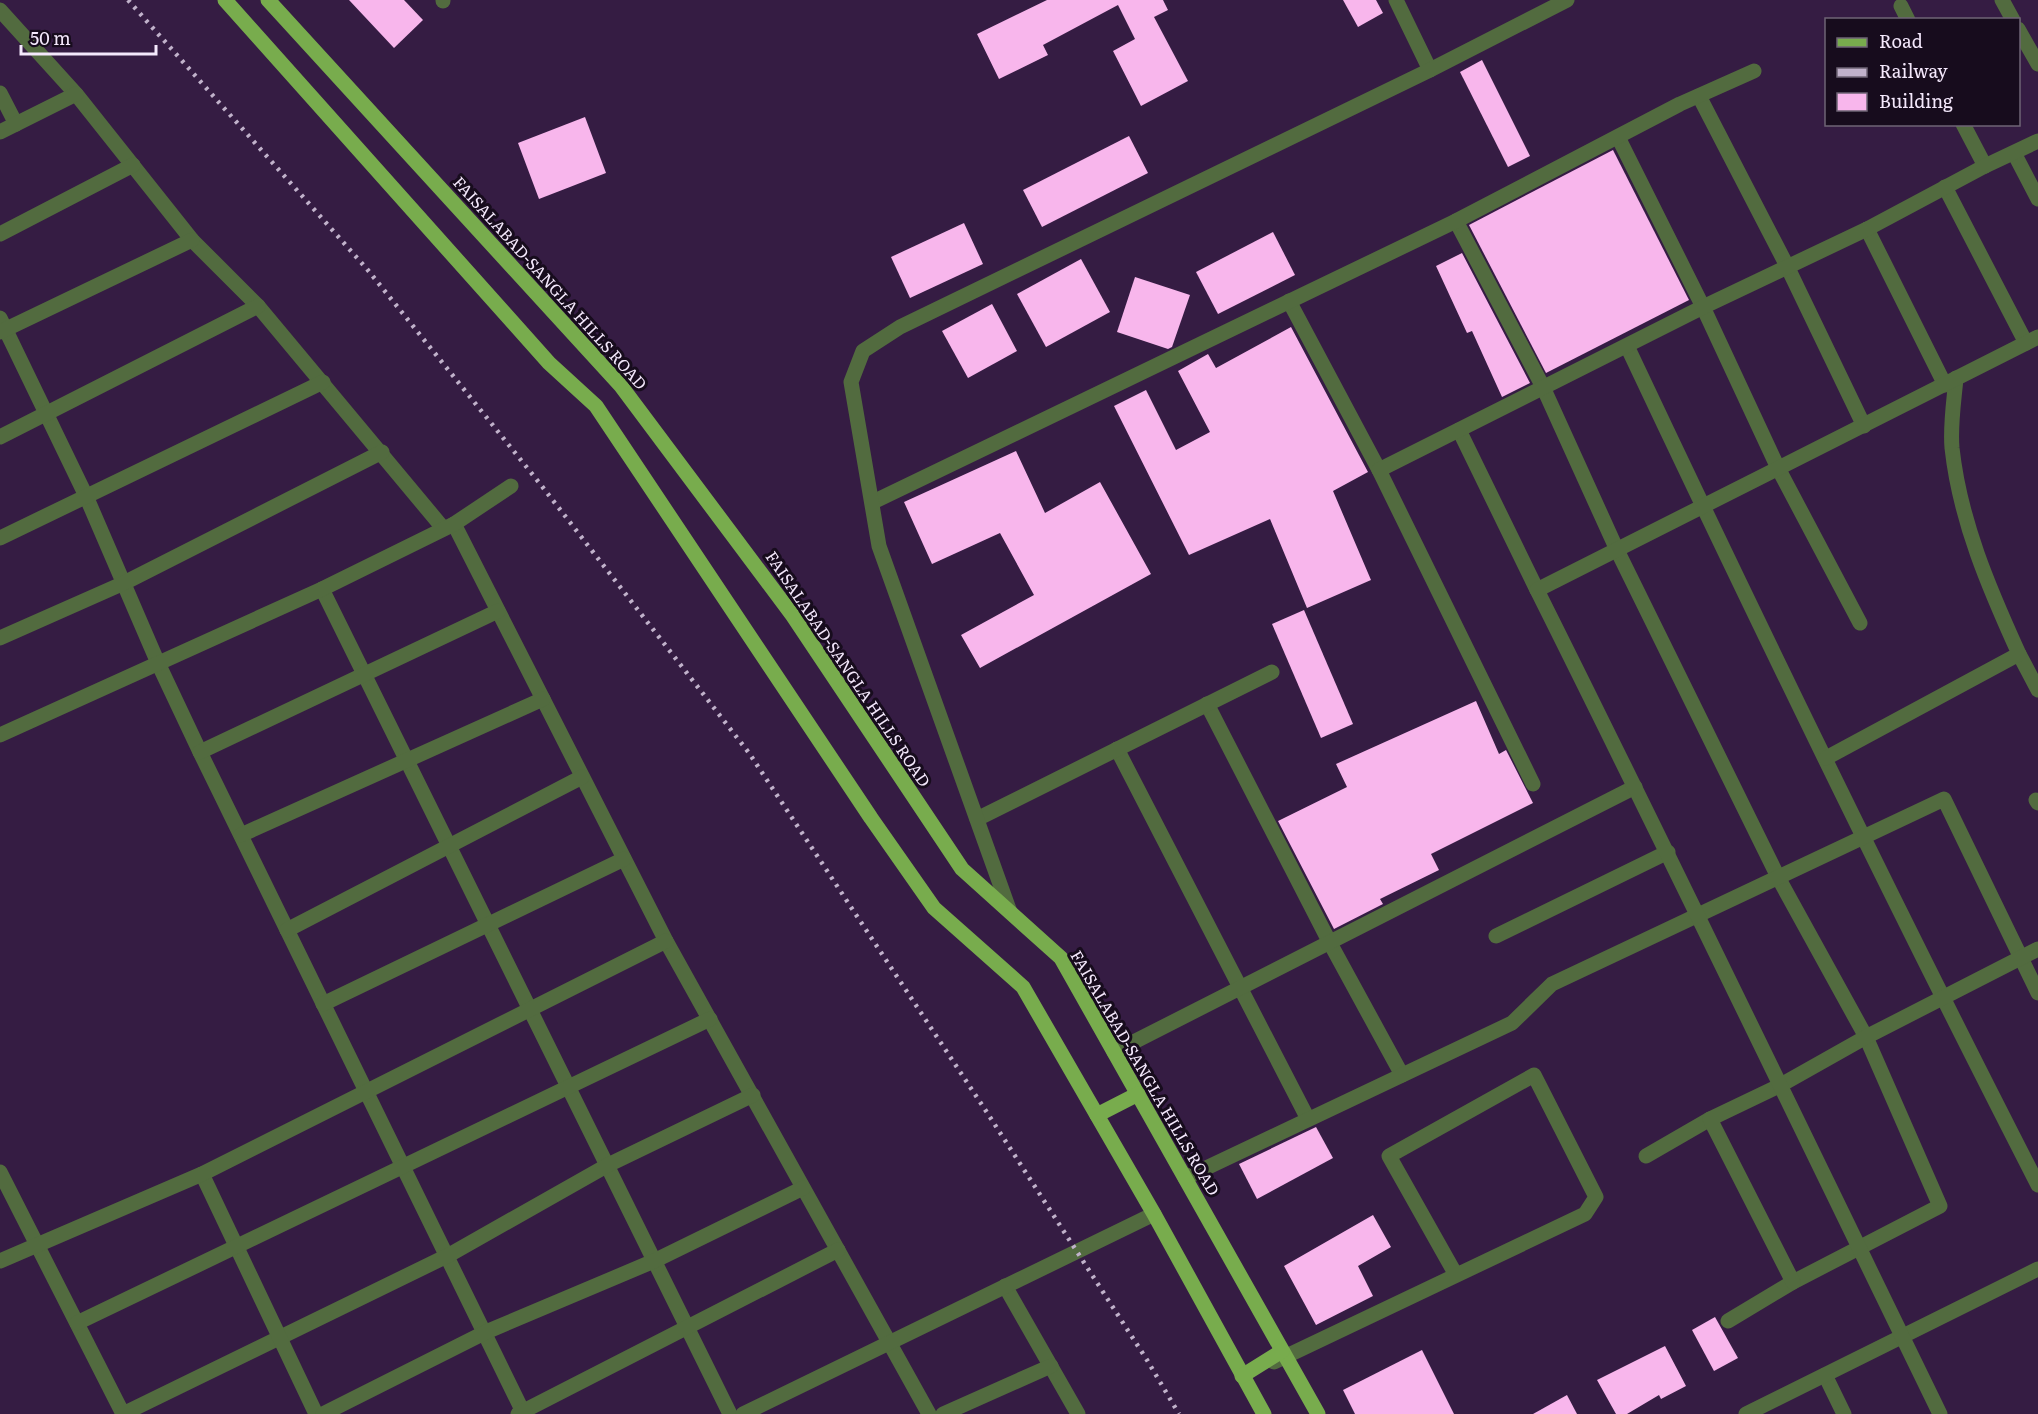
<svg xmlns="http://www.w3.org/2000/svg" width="2038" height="1414" font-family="Literata,serif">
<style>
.building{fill:#f8b6ec}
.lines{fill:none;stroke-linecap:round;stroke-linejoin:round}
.minor{stroke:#526b3f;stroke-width:15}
.major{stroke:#78ac4d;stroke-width:15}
.rail{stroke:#c1b2cb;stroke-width:4.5;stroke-dasharray:3 6;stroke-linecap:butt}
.labels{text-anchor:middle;stroke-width:6;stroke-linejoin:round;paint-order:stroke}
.street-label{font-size:16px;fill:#f4e8fc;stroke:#170c1d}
</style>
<rect width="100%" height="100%" fill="#351c43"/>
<!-- building -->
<g class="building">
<path d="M 349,0 L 404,0 L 423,20 L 394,48 Z"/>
<path d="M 1047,0 L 1163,0 L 1168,10 L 1154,17 L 1188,81 L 1141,106 L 1113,51 L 1135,39 L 1118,5 L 1043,45 L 1048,55 L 999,79 L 977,34 Z"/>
<path d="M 1343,0 L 1376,0 L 1383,13 L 1358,27 Z"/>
<path d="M 1482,60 L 1530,156 L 1508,167 L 1460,72 Z"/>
<path d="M 585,117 L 606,173 L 539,199 L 518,143 Z"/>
<path d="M 1129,136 L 1148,173 L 1042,227 L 1023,190 Z"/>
<path d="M 1613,150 L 1689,300 L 1546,373 L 1469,225 Z"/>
<path d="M 964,223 L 983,264 L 910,298 L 891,257 Z"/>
<path d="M 1273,232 L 1295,275 L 1218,314 L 1196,272 Z"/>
<path d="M 1462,253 L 1530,383 L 1502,397 L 1472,331 L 1467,333 L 1436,266 Z"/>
<path d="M 1081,259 L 1110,312 L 1046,347 L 1017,294 Z"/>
<path d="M 1135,277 L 1190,295 L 1172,347 L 1168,349 L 1117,332 Z"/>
<path d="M 992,304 L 1017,351 L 968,378 L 942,331 Z"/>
<path d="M 1291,327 L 1368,472 L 1333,491 L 1371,580 L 1307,608 L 1270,519 L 1189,555 L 1114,406 L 1146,390 L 1176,450 L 1210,432 L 1178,371 L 1208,354 L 1216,368 Z"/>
<path d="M 1016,451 L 1045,513 L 1100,482 L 1151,574 L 980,668 L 961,635 L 1034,595 L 1000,533 L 932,564 L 904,502 Z"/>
<path d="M 1304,610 L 1353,724 L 1321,738 L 1272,624 Z"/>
<path d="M 1476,701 L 1499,754 L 1506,750 L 1533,803 L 1431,854 L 1439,870 L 1380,899 L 1383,904 L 1334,929 L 1278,821 L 1347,787 L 1336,764 Z"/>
<path d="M 1316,1127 L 1333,1158 L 1257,1199 L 1239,1164 Z"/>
<path d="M 1373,1215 L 1391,1247 L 1358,1266 L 1373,1296 L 1316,1325 L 1284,1266 Z"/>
<path d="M 1715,1317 L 1738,1358 L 1714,1371 L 1692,1330 Z"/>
<path d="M 1665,1346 L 1686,1386 L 1661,1399 L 1659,1395 L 1627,1414 L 1616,1414 L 1597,1380 Z"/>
<path d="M 1422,1350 L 1454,1414 L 1355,1414 L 1343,1390 Z"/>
<path d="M 1567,1395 L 1577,1414 L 1533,1414 Z"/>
</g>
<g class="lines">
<!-- minor -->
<g class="minor">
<path d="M 443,0 L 443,1"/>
<path d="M 1396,0 L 1430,70"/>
<path d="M 2002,0 L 2013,20"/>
<path d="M 1901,6 L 1908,20"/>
<path d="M 0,10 L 76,94 L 192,240 L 258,306 L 443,528"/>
<path d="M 2018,29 L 2038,64"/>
<path d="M 0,93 L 16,124"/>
<path d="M 1699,96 L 1787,266 L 1864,426"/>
<path d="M 1963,124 L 1985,166"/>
<path d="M 0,132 L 76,94"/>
<path d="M 1618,137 L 1703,307 L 1778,468 L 1860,623"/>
<path d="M 2014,153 L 2038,199"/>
<path d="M 1945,187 L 2026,343"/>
<path d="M 1456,221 L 1543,387 L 1617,550 L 1779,879 L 1866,1037 L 1940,1206 L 1793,1282 L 1728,1321"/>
<path d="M 1867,229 L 1945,385"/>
<path d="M 0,234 L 133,165"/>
<path d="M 1289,301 L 1379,470"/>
<path d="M 0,318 L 86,496 L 158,663 L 200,752 L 524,1414"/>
<path d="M 0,332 L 192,240"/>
<path d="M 1627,346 C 1760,628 1896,908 2038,1185"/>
<path d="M 1459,430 L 1537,590"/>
<path d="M 0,437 L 258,306"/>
<path d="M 873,502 L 1456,221 L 1680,104 L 1754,71"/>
<path d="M 454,524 L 666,941 L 929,1414"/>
<path d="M 0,538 L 323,382"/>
<path d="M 322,589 L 730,1414"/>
<path d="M 0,638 L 124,583 L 382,452"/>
<path d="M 2019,654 L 2038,690"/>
<path d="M 1207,704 L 1330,943 L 1402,1075"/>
<path d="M 0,735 L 322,589 L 454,524 L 511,486"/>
<path d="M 1117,749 L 1308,1119"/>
<path d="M 200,752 L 498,611"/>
<path d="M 1826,758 L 2019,654 C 1989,588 1960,521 1952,448 C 1950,425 1954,401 1956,378"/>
<path d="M 1533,784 L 1379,470 L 1703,307 L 1867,229 L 1985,166 L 2038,141"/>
<path d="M 2036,800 L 2038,803"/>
<path d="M 977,819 L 1272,672"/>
<path d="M 241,835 L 543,699"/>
<path d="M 1010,912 L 879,546 L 851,382 L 863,351 L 900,327 L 1430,70 L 1567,0"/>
<path d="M 287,930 L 582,777"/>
<path d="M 1496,936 L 1668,852"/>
<path d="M 323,1004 L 624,859"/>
<path d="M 1114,1052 L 1635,787"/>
<path d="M 1646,1156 L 1710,1119"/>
<path d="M 0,1172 L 123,1414 L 449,1255 L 608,1165 L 753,1095"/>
<path d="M 202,1174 L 316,1414"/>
<path d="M 1185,1178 L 1512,1023 L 1552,984 L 1944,799 L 2038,993"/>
<path d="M 0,1261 L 202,1174 L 666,941"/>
<path d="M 1793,1282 L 1710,1119 L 1779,1086 L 1866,1037 L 2038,949"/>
<path d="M 1005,1286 L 1078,1414"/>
<path d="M 77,1323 L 710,1019"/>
<path d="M 1274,1362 L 1585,1214 L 1596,1197 L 1534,1075 L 1389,1156 L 1456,1275"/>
<path d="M 1825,1375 L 1844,1414"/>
<path d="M 323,1414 L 486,1332 L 654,1261 L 803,1188"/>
<path d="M 518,1414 L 838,1250"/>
<path d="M 743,1414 L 1154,1214"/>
<path d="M 943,1414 L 1051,1366"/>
<path d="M 1746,1414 L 2038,1269"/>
<path d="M 1940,1414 C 1806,1139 1674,864 1537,590 L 2038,337"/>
</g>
<!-- major -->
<g class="major">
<path d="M 225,0 L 549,363 L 596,406 L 871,818 L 934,908 L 1023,987 L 1154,1214 L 1264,1414"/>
<path d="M 268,0 L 621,386 L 793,616 L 962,869 L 1061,958 L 1318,1414"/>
<path d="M 1097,1115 L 1138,1094"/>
<path d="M 1242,1376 L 1282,1351"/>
</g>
<!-- rail -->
<path class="rail" d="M 128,0 L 367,269 L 541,485 L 749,753 L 986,1111 L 1147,1360 L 1179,1414"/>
</g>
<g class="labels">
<!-- street labels -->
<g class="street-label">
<text transform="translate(550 283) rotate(48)" y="6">FAISALABAD-SANGLA HILLS ROAD</text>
<text transform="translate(848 669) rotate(56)" y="6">FAISALABAD-SANGLA HILLS ROAD</text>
<text transform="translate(1145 1073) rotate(60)" y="6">FAISALABAD-SANGLA HILLS ROAD</text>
</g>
</g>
<!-- legend -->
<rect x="1825" y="18" width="195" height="108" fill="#170c1d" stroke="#6f6476" stroke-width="1.5"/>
<rect x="1837" y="38" width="30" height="9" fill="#78ac4d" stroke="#6f6476" stroke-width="1.5"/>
<text x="1879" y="48" font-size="18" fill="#f4e8fc">Road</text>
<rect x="1837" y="68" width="30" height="9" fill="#c1b2cb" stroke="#6f6476" stroke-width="1.5"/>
<text x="1879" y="78" font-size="18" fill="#f4e8fc">Railway</text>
<rect x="1837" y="93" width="30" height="18" fill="#f8b6ec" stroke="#6f6476" stroke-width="1.5"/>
<text x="1879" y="108" font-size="18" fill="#f4e8fc">Building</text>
<!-- scale -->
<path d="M21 45v9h135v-9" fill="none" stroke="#f4e8fc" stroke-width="3"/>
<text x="30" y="45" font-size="18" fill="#f4e8fc" stroke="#170c1d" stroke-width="4.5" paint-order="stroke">50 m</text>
</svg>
